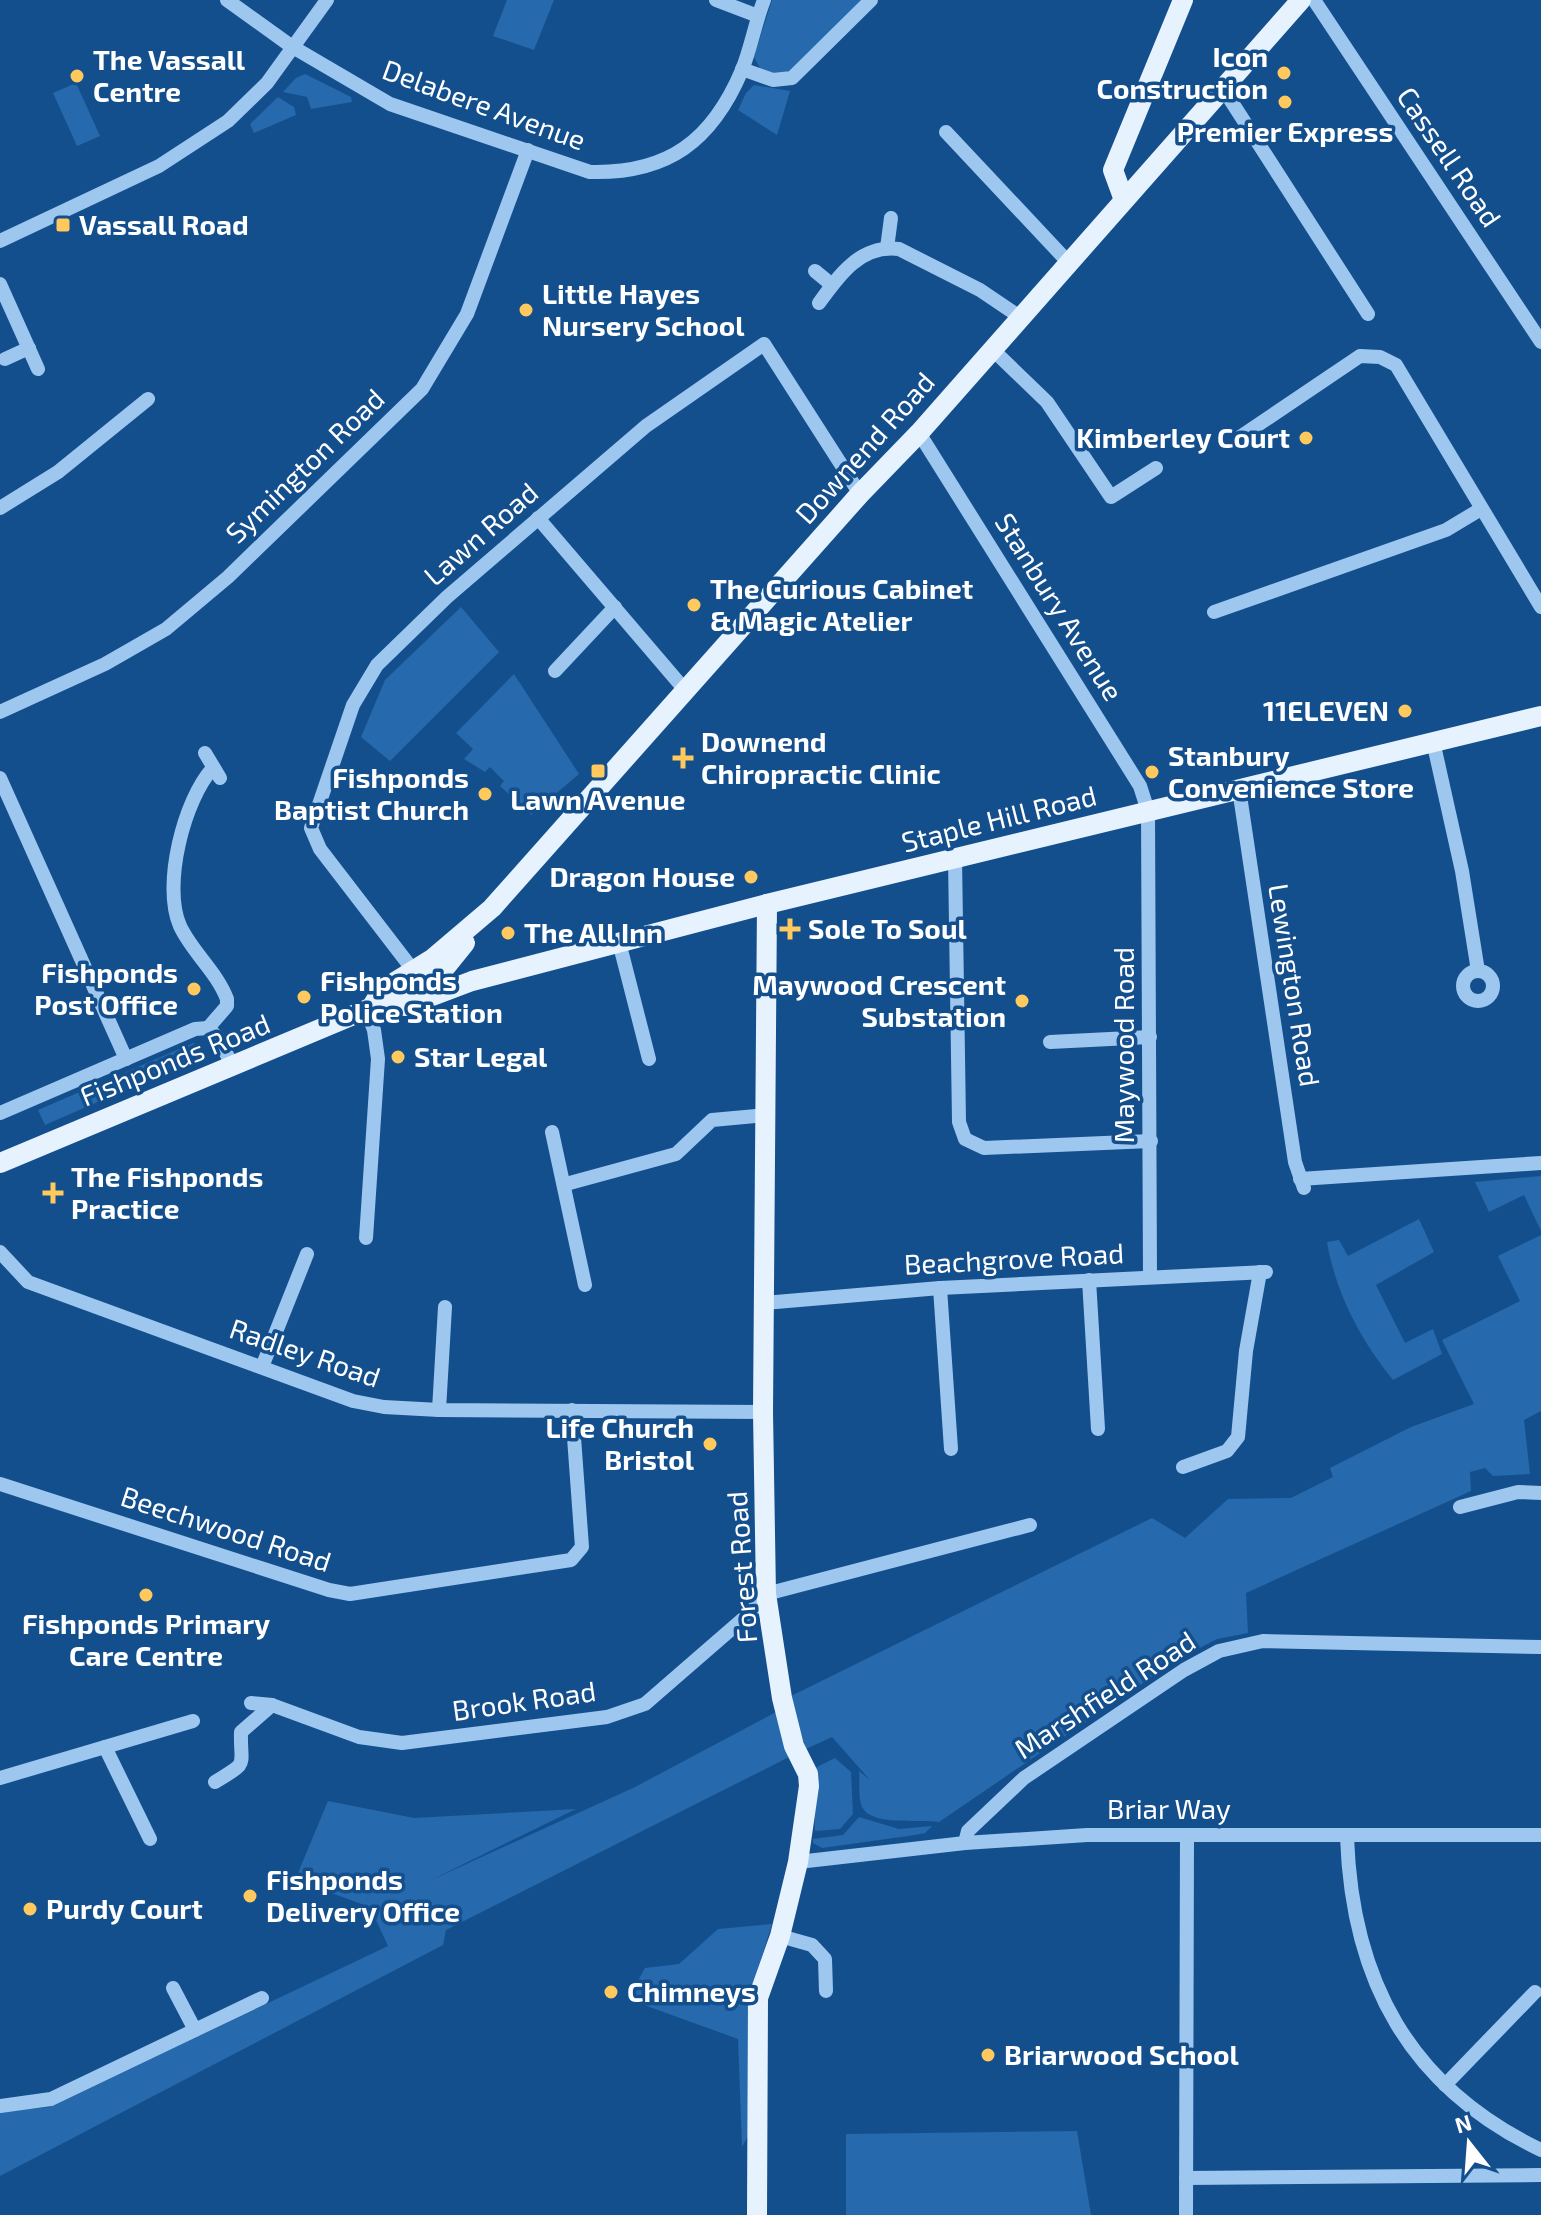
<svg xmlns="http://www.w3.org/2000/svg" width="1541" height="2215" font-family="'Exo 2',sans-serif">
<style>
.green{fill:#2669ac}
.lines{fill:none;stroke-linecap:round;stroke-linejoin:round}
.minor{stroke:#9ec7f0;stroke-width:14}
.major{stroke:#e7f2ff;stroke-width:20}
.poi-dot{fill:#ffc95d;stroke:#144f8d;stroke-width:3}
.labels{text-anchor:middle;stroke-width:7;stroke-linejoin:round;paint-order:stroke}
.poi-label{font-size:28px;font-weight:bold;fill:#fff;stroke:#144f8d;text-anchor:start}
.street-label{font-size:28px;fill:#fff;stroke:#144f8d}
</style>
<rect width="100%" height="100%" fill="#144f8d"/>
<!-- green -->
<g class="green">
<path d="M 507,0 L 554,0 L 534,50 L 493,36 Z"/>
<path d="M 772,0 L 861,0 L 791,73 L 781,76 L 761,70 L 754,57 Z"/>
<path d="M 305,74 L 351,97 L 352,102 L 311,109 L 307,97 L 283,92 L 296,78 Z"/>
<path d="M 76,83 L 100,136 L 77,146 L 53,93 Z"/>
<path d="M 754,85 L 790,91 L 777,135 L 738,110 L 746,93 Z"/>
<path d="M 278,97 L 294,107 L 296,115 L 254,133 L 250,124 Z"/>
<path d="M 461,607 L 499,652 L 390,761 L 361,737 L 385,680 Z"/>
<path d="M 514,674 L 579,774 L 531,815 L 500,786 L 504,781 L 490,767 L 485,772 L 464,759 L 473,749 L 456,733 Z"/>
<path d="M 193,1043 L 199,1045 L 201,1057 L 45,1125 L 38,1110 Z"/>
<path d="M 1541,1176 L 1541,1231 L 1524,1195 L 1489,1212 L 1475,1182 Z"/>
<path d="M 1419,1219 L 1434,1252 L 1376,1285 L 1405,1343 L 1433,1329 L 1442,1354 L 1393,1380 C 1360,1339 1336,1294 1327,1242 L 1339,1240 L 1348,1256 Z"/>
<path d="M 1541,1235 L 1541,1411 L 1524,1420 L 1530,1474 L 1493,1476 L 1485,1468 L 1470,1472 L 1471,1491 L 1246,1593 L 1248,1633 L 1217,1639 L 1178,1659 L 939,1822 C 921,1818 867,1828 861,1804 C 858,1794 860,1781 859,1771 L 870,1780 L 832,1737 L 806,1749 L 789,1697 L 1152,1518 L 1185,1538 L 1228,1499 L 1291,1498 L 1333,1477 L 1330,1468 L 1411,1427 L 1474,1404 L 1442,1340 L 1520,1301 L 1498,1256 Z"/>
<path d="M 780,1710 L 793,1755 L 446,1930 L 443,1945 L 0,2176 L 0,2112 L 50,2107 L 388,1946 L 370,1907 L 295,1880 L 328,1801 L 414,1818 L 576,1809 L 427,1882 L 635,1787 Z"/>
<path d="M 835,1758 L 851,1772 L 853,1814 L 840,1829 L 815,1831 L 813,1769 Z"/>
<path d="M 859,1817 L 899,1829 L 932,1826 L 925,1833 L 915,1835 L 822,1848 L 813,1843 L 813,1839 L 843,1835 Z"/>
<path d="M 772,1924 L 755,1978 L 748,2136 L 742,2147 L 738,2039 L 633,2001 L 630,1995 L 645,1968 L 679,1964 L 718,1929 Z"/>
<path d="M 1077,2131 L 1091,2215 L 846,2215 L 846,2134 Z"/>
</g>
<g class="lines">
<!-- minor -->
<g class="minor">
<path d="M 227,0 L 291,46 L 390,104 L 590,172 C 668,174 712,141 742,70 C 751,48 755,23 764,0"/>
<path d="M 716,0 L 758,16"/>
<path d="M 1314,0 L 1541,342"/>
<path d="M 742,69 L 773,80 L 792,78 L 871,0"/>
<path d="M 1224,90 L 1368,314"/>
<path d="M 946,132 L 1068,262"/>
<path d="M 0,241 L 159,166 L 228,121 L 267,83 L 327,0"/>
<path d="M 887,248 L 891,218"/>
<path d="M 815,271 L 832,285"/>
<path d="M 0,284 L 38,369"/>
<path d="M 819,303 C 839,275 861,244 899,249 L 980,290 L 1020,317"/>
<path d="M 992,349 L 1047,402 L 1111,497 L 1156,468"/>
<path d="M 5,359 L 29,348"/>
<path d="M 919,433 L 1140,786 L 1148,811 L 1150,1277"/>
<path d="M 1240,437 L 1360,356 L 1380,357 L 1396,365 L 1541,607"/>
<path d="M 0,508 L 58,472 L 148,399"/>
<path d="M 538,518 L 685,690"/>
<path d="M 1214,612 L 1446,530 L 1481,509"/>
<path d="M 555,671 L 615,607"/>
<path d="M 0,712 L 105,664 L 166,629 L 228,577 L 422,389 L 467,314 L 528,150"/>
<path d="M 1433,741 L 1462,871 L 1478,971"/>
<path d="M 205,753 L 220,778"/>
<path d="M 0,778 L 126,1059"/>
<path d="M 1239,789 L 1295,1162 L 1304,1188"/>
<path d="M 955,858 L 959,1122 L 965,1139 L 984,1148 L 1151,1141"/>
<path d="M 619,942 L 649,1059"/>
<path d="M 413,970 L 320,849 L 311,828 L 353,705 L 377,665 L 447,597 L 646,426 L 764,344 L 860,494"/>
<circle cx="1478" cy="986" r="15"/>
<path d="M 366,1010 L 374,1030 L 378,1059 L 366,1238"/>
<path d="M 208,1028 L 227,1006 L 227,999 C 217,972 192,952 180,926 C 162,886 184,799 213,768"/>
<path d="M 1050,1042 L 1150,1037"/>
<path d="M 0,1113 L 195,1029 L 208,1028 L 219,1039 L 232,1065"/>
<path d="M 552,1132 L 585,1285"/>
<path d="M 1300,1179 L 1541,1163"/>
<path d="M 566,1184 L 676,1154 L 712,1120 L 767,1115"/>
<path d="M 0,1252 L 28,1282 L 353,1401 L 384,1407 L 439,1410 L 763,1412"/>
<path d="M 1089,1280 L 1098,1429"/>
<path d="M 940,1288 L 951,1449"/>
<path d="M 764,1303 L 940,1288 L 1266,1272"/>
<path d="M 262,1367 L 307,1254"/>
<path d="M 439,1410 L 445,1307"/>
<path d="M 1183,1467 L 1227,1451 L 1238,1437 L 1246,1351 L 1260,1272"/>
<path d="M 0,1484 L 329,1590 L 350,1594 L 571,1560 L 582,1547 L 572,1410"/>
<path d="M 1460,1507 L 1518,1492 L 1541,1493"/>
<path d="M 251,1703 L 272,1705 L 359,1737 L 402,1743 L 607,1717 L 645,1704 L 751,1612 L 766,1594 L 1030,1525"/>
<path d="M 105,1747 L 150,1839"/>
<path d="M 0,1778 L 193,1721"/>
<path d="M 215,1782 C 250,1761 240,1768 241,1732 L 272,1705"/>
<path d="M 1347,1837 C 1352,1980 1409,2087 1541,2150"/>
<path d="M 965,1843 L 968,1831 L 1024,1778 L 1184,1670 L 1219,1651 L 1263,1641 L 1541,1647"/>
<path d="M 798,1862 L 965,1843 L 1087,1835 L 1541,1835"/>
<path d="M 780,1936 L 812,1945 L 825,1959 L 826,1991"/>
<path d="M 173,1988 L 195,2030"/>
<path d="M 1445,2085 L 1535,1992"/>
<path d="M 0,2106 L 51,2099 L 262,1998"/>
<path d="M 1186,2178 L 1541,2175"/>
<path d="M 1186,2215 L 1187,1835"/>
</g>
<!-- major -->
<g class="major">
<path d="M 1124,200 L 1113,170 L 1183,0"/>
<path d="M 381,1005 L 406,1006 L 472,981 L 767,904 L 1541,716"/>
<path d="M 371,1008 L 382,990 L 432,959 L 492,908 L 860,494 L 919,433 L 1301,0"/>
<path d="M 0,1163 L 406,993 L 436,979 L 465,943"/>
<path d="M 757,2215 L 758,1998 L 780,1936 L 798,1862 L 809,1786 L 808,1774 L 794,1746 L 782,1698 L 766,1594 L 763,1412 L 767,904"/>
</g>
</g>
<!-- markers -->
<g class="poi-dot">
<circle cx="1284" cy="73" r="8"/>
<circle cx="77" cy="76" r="8"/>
<circle cx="1285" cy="102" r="8"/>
<rect x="55" y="217" width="16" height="16" rx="4"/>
<circle cx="526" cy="310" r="8"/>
<circle cx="1306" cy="438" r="8"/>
<circle cx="694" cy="605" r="8"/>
<circle cx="1405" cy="711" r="8"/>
<path d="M679 746h8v8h8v8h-8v8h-8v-8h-8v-8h8z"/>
<rect x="590" y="763" width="16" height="16" rx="4"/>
<circle cx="1152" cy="772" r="8"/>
<circle cx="485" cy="794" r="8"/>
<circle cx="751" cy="877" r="8"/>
<path d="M786 917h8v8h8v8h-8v8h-8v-8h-8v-8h8z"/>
<circle cx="508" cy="933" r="8"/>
<circle cx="194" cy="989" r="8"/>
<circle cx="304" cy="997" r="8"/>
<circle cx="1022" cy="1001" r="8"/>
<circle cx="398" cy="1057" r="8"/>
<path d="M49 1181h8v8h8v8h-8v8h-8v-8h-8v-8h8z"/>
<circle cx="710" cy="1444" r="8"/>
<circle cx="146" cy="1595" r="8"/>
<circle cx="250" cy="1896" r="8"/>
<circle cx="30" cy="1909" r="8"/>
<circle cx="611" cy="1992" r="8"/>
<circle cx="988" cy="2055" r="8"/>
</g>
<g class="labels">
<!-- poi labels -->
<g class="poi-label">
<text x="1268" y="67" text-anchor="end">Icon<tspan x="1268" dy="32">Construction</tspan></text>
<text x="93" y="70">The Vassall<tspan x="93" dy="32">Centre</tspan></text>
<text x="1285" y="142" text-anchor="middle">Premier Express</text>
<text x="79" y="235">Vassall Road</text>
<text x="542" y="304">Little Hayes<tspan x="542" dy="32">Nursery School</tspan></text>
<text x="1290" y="448" text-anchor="end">Kimberley Court</text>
<text x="710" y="599">The Curious Cabinet<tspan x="710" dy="32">&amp; Magic Atelier</tspan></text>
<text x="1389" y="721" text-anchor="end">11ELEVEN</text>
<text x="701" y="752">Downend<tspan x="701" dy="32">Chiropractic Clinic</tspan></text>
<text x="1168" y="766">Stanbury<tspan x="1168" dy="32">Convenience Store</tspan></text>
<text x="469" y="788" text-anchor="end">Fishponds<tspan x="469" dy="32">Baptist Church</tspan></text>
<text x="598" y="810" text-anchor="middle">Lawn Avenue</text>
<text x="735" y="887" text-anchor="end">Dragon House</text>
<text x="808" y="939">Sole To Soul</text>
<text x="524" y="943">The All Inn</text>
<text x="178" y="983" text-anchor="end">Fishponds<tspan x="178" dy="32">Post Office</tspan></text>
<text x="320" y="991">Fishponds<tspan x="320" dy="32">Police Station</tspan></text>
<text x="1006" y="995" text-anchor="end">Maywood Crescent<tspan x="1006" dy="32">Substation</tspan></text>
<text x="414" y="1067">Star Legal</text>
<text x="71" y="1187">The Fishponds<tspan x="71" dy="32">Practice</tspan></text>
<text x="694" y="1438" text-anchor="end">Life Church<tspan x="694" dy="32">Bristol</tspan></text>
<text x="146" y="1634" text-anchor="middle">Fishponds Primary<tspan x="146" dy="32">Care Centre</tspan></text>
<text x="266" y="1890">Fishponds<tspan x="266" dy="32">Delivery Office</tspan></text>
<text x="46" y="1919">Purdy Court</text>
<text x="627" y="2002">Chimneys</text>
<text x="1004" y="2065">Briarwood School</text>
</g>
<!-- street labels -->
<g class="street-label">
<text transform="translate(484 105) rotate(20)" y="10">Delabere Avenue</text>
<text transform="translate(1449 157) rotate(56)" y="10">Cassell Road</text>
<text transform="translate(865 448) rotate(-48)" y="10">Downend Road</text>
<text transform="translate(305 466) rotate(-44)" y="10">Symington Road</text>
<text transform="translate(481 534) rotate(-41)" y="10">Lawn Road</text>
<text transform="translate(1059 607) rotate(58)" y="10">Stanbury Avenue</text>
<text transform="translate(999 819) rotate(-14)" y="10">Staple Hill Road</text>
<text transform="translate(1294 985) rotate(81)" y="10">Lewington Road</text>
<text transform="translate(1124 1045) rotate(-90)" y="10">Maywood Road</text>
<text transform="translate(175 1060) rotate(-22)" y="10">Fishponds Road</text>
<text transform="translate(1014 1259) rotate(-3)" y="10">Beachgrove Road</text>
<text transform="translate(305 1353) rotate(19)" y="10">Radley Road</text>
<text transform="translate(226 1529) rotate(18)" y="10">Beechwood Road</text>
<text transform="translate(742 1567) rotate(-94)" y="10">Forest Road</text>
<text transform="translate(1105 1695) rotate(-33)" y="10">Marshfield Road</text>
<text transform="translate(524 1701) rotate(-8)" y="10">Brook Road</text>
<text x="1169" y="1819">Briar Way</text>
</g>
</g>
<!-- north arrow -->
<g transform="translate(1469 2143) rotate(343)" stroke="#144f8d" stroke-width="6" paint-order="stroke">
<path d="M0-6L14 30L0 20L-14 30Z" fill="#ffffff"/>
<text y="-12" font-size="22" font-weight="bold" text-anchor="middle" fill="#ffffff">N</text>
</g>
</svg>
